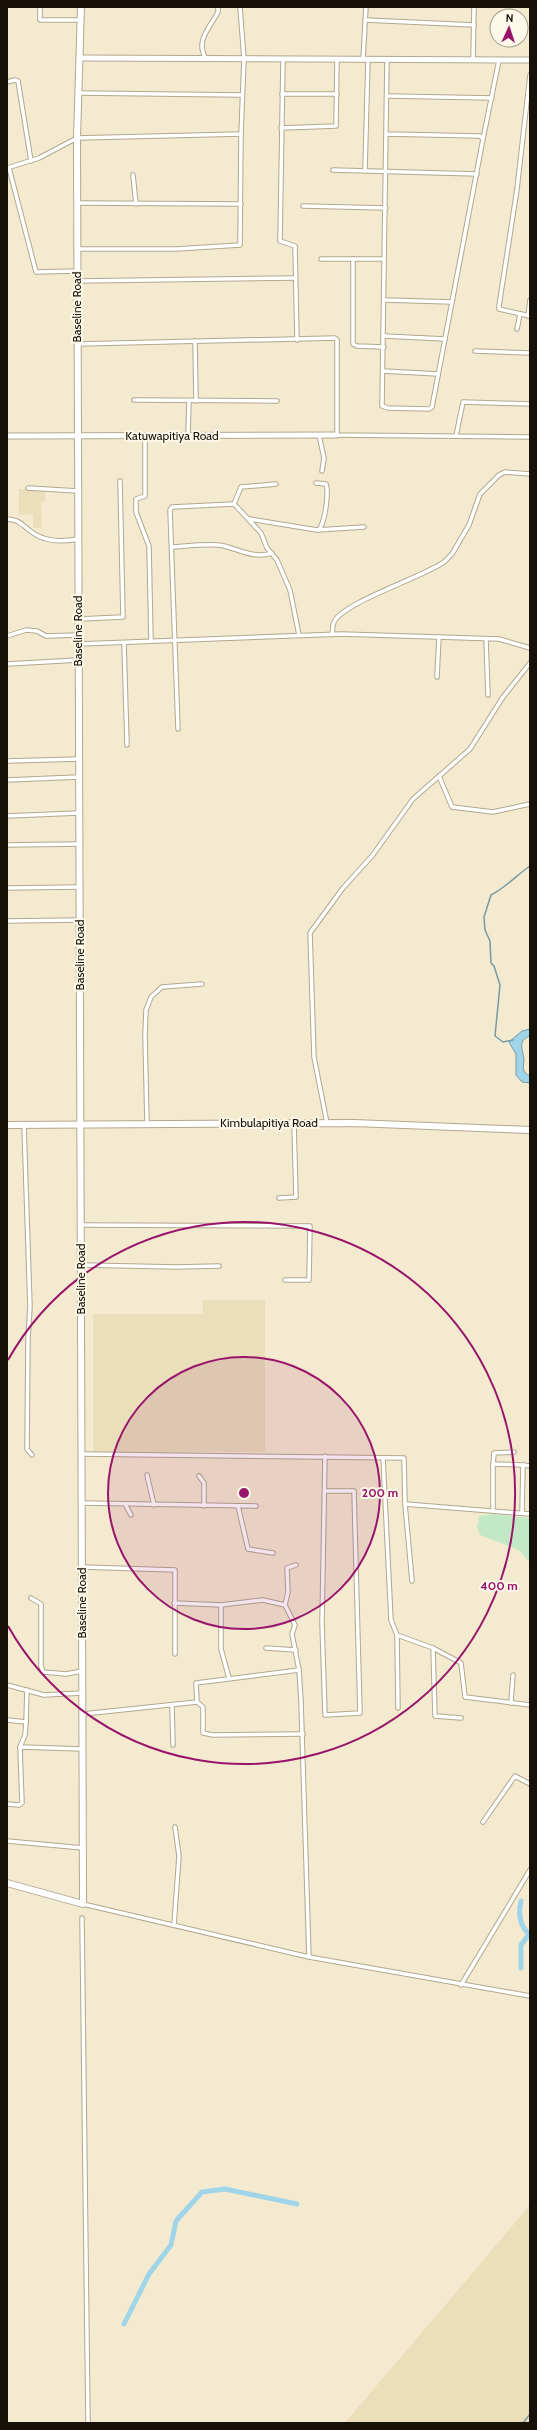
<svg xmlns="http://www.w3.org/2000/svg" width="537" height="2430" font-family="Cabin,sans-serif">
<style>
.built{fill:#eadebb}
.green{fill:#c3e8c5}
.water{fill:#a0d5e9;stroke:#779aa6}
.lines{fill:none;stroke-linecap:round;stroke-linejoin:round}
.stream{stroke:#779aa6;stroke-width:1.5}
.canal{stroke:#a0d5e9;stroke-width:5}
.street-casing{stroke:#b1a88e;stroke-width:5.5}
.secondary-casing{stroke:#b1a88e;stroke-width:7}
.primary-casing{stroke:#b1a88e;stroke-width:8}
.street{stroke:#fff;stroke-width:3.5}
.secondary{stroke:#fff;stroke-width:5}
.primary{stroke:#fff;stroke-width:6}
.ring{fill:none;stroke:#98156b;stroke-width:2}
.labels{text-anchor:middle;stroke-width:4;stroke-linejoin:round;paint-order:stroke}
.street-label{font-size:12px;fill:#161209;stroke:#fdf8e7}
.centre{fill:#98156b;stroke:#fdf8e7;stroke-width:2}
.ring-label{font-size:12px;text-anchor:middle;font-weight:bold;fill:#98156b;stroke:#fdf8e7;stroke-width:4;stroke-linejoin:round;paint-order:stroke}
</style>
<rect width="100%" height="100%" fill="#f4eacf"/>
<!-- built -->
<g class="built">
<path d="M 19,489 L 45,489 L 45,501 L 41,502 L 42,528 L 33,528 L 33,514 L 19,515 Z"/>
<path d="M 203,1300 L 265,1300 L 265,1452 L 93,1452 L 93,1314 L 203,1314 Z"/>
<path d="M 530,2204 L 530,2423 L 345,2423 L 520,2217 Z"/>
</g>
<!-- green -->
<path class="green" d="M 493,1514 L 530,1518 L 530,1563 L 519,1550 L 480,1535 L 477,1527 L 479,1516 Z"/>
<!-- water -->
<path class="water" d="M 530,1029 L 530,1036 C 516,1041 524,1051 524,1061 C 523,1069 522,1072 530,1076 L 530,1083 L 522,1082 L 516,1075 L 516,1054 L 509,1042 L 522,1031 Z"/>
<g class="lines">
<!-- stream -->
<g class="stream">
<path d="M 513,1040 L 503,1042 L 495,1036 L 500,985 L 494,966 L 491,963 L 490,941 L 485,930 L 484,917 L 491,895 C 505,888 517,875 530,866"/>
<path d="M 523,2423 L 530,2414"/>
</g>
<!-- canal -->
<g class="canal">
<path d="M 521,1968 L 521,1945 L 529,1934 C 519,1925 518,1914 521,1901"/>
<path d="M 124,2324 L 149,2274 L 171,2245 L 176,2221 L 202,2192 L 225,2189 L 297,2204"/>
</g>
<defs>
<g id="street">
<path d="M 40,7 L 40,20 L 81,20"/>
<path d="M 365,20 L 474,25"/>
<path d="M 206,59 C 195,41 209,29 218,12 L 218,7"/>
<path d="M 363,59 L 366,7"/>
<path d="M 283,60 L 280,241 L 295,246 L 297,340"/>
<path d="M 473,60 L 474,7"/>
<path d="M 530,75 L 517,189 L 499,306 L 499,309 L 530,316"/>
<path d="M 7,82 L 15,80 L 18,81 L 31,161"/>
<path d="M 78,93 L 242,95"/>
<path d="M 282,94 L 337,94"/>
<path d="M 388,96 L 492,98"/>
<path d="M 281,128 L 336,126 L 337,59"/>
<path d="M 387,134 L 480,136 L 483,139 L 432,407 L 429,409 L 388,408 L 382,406 L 387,59"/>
<path d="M 483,139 L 499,60"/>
<path d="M 7,168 L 39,158 L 77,138 L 241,134"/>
<path d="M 9,168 L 36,272 L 77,271"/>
<path d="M 333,170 L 477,174"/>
<path d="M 365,170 L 368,59"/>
<path d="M 133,175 L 136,204"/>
<path d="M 77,203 L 241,204"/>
<path d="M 303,206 L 386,208"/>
<path d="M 77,249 L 176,249 L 240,245 L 241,134 L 244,59 L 240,7"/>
<path d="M 321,259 L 384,259"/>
<path d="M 353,259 L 353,344 L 357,346 L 384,347"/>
<path d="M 77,281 L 295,278"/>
<path d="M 384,300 L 452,302"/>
<path d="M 528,316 L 530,300"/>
<path d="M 517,329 L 520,314"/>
<path d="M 384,336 L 445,339"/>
<path d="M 195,341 L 196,401"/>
<path d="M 78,344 L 335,338 L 337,340 L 337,435 L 530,437"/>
<path d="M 475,351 L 530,353"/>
<path d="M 383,371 L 438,374"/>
<path d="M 134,400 L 277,401"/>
<path d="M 319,435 L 324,458 L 322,471"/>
<path d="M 145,436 L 145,496 L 136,499 L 136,512 L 149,546 L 151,641"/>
<path d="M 188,436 L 189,401"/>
<path d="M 456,436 L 463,402 L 530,404"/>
<path d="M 316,483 L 326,484 C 329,492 325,525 318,530"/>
<path d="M 28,488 L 78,491"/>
<path d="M 234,504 L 241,487 L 276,484"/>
<path d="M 7,519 C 23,521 21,525 33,533 C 46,542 63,542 78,539"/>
<path d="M 249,519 L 317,530 L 364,527"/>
<path d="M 172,547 C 187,546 203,544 218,545 C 236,547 253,560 272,553"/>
<path d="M 79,619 L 123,617 L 120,481"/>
<path d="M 332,634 C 333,631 332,625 334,622 C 342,603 423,577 444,562 L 452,554 L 469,525 L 480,494 L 499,475 L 505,472 L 530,474"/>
<path d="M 7,636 L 26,630 L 37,631 L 46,636 L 78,635"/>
<path d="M 486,639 L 488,695"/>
<path d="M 124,643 L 127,745"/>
<path d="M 79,644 L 342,634 L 499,639 L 530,648"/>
<path d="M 7,664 L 79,660"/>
<path d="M 437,677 L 439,637"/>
<path d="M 178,729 L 170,510 L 172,507 L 234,504 L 237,507 L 261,533 L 267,548 L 277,560 L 290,590 L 299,635"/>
<path d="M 7,761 L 79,759"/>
<path d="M 439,776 L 452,807 L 493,812 L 530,804"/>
<path d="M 7,780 L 79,777"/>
<path d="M 7,816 L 79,813"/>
<path d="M 7,845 L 79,844"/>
<path d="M 7,888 L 80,887"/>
<path d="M 7,921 L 80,920"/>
<path d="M 147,1123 L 145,1036 L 146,1010 L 151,997 L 162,987 L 202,984"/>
<path d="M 327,1123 L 314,1057 L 310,933 L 343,888 L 372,856 L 413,799 L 470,749 L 503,697 L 530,663"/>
<path d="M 24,1125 L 30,1307 L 28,1339 L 27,1449 L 32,1455"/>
<path d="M 279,1198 L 296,1197 L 294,1123"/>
<path d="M 81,1225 L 310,1226 L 309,1280 L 285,1280"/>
<path d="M 81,1265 L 177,1267 L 219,1266"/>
<path d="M 82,1454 L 404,1458 L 405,1504 L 530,1514"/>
<path d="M 325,1456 L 322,1623 L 325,1715 L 360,1713 L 354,1491 L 325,1491"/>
<path d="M 383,1458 L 391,1620 L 397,1635 L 433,1648 L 461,1663 L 465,1697 L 530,1705"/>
<path d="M 493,1464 L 494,1453 L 514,1452"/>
<path d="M 147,1475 L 154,1505"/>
<path d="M 199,1476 L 204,1483 L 204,1506"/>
<path d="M 82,1503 L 256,1506"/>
<path d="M 125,1504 L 131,1515"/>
<path d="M 405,1504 L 412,1581"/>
<path d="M 238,1506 L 248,1549 L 273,1553"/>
<path d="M 493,1511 L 493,1464 L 523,1465"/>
<path d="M 522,1513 L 523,1465 L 530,1466"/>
<path d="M 82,1567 L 175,1570 L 175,1654"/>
<path d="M 31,1598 L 41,1604 L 41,1666 L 43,1672 L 66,1674 L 82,1671"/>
<path d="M 174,1603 L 221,1605 L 263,1600 L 285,1605 L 288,1592 L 287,1568 L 296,1565"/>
<path d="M 221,1605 L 221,1649 L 229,1678"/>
<path d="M 285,1605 L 295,1625 L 292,1634 L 299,1670 L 301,1701 L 309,1957"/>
<path d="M 397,1635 L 398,1708"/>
<path d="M 266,1648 L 296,1650"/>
<path d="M 433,1648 L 435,1716 L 461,1718"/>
<path d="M 7,1685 L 44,1695 L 82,1693"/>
<path d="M 197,1702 L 196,1683 L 299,1670"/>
<path d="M 511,1703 L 513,1675"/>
<path d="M 172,1705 L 173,1745"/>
<path d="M 83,1714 L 197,1702 L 203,1707 L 203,1733 L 213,1735 L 303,1734"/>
<path d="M 7,1720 L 26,1722 L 27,1690"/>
<path d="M 20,1747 L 25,1735 L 26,1722"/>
<path d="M 7,1804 L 19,1805 L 22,1803 L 20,1747 L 83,1749"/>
<path d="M 483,1822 L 515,1776 L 530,1784"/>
<path d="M 7,1841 L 83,1848"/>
<path d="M 83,1904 L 309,1957 L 530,1996"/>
<path d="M 82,1918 L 88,2423"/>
<path d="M 174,1925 L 179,1856 L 175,1827"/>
<path d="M 461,1985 L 530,1870"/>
</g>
<g id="secondary">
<path d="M 80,58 L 530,60"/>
<path d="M 7,436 L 337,435"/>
</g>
<g id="primary">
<path d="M 7,1125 L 354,1123 L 530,1130"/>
<path d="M 7,1883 L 83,1904 L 77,138 L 81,7"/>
</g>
</defs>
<!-- street casing -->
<use href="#street" class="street-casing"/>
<!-- secondary casing -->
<use href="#secondary" class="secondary-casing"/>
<!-- primary casing -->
<use href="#primary" class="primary-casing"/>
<!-- street -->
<use href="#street" class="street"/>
<!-- secondary -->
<use href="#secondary" class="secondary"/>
<!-- primary -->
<use href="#primary" class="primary"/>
</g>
<!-- distance rings -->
<circle cx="244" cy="1493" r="136" fill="#98156b" fill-opacity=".12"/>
<g class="ring">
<circle cx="244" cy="1493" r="136"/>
<path d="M8 1360A271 271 0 1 1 8 1626"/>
</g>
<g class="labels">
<!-- street labels -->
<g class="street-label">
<text transform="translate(77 307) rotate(-90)" y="4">Baseline Road</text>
<text x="172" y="440">Katuwapitiya Road</text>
<text transform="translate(78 631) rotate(-90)" y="4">Baseline Road</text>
<text transform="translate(80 955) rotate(-90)" y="4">Baseline Road</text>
<text x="269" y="1127">Kimbulapitiya Road</text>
<text transform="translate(81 1279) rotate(-90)" y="4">Baseline Road</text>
<text transform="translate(82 1603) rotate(-90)" y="4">Baseline Road</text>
</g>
</g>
<circle cx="244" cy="1493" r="6" class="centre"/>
<g class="ring-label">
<text x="380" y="1497">200 m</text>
<text x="499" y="1590">400 m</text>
</g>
<!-- border -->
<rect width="537" height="2430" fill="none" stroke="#161209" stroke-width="16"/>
<!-- north arrow -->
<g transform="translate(509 28) rotate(3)"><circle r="19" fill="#fdf8e7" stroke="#a19c8e"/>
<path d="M0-3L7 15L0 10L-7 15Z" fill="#98156b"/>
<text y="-6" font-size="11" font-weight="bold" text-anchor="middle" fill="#161209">N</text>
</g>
</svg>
